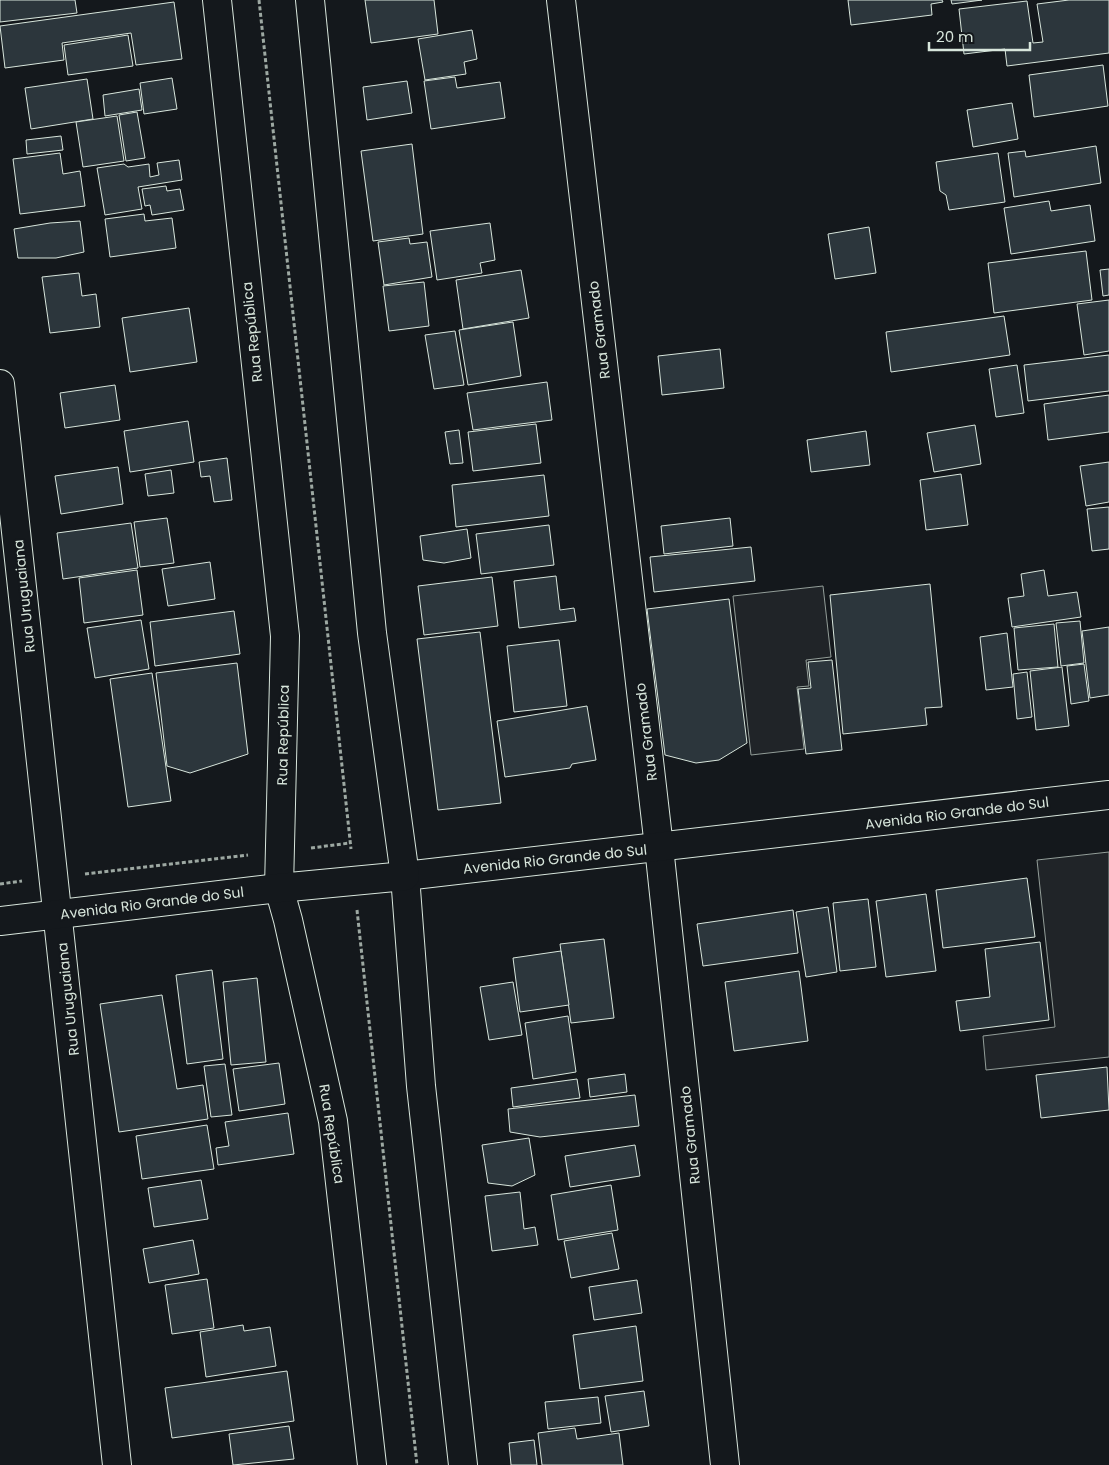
<svg xmlns="http://www.w3.org/2000/svg" width="1109" height="1465" font-family="Poppins,sans-serif">
<style>
.green{fill:#202428;stroke:#939e99}
.building{fill:#2c363c;stroke:#d8e6dc}
.lines{fill:none;stroke-linecap:round;stroke-linejoin:round}
.minor-casing{stroke:#d8e6dc;stroke-width:30}
.tertiary-casing{stroke:#d8e6dc;stroke-width:30}
.secondary-casing{stroke:#d8e6dc;stroke-width:30}
.path{stroke:#9da8a2;stroke-width:3;stroke-dasharray:4 2.5;stroke-linecap:butt}
.minor{stroke:#14181c;stroke-width:28}
.tertiary{stroke:#14181c;stroke-width:28}
.secondary{stroke:#14181c;stroke-width:28}
.labels{text-anchor:middle;stroke-width:4;stroke-linejoin:round;paint-order:stroke}
.street-label{font-size:14px;fill:#d8e6dc;stroke:#14181c}
</style>
<rect width="100%" height="100%" fill="#14181c"/>
<!-- green -->
<g class="green">
<path d="M 823,586 L 831,657 L 806,660 L 809,686 L 797,687 L 804,749 L 751,755 L 733,596 Z"/>
<path d="M 1109,852 L 1109,1057 L 986,1070 L 983,1036 L 1055,1027 L 1037,860 Z"/>
</g>
<!-- building -->
<g class="building">
<path d="M 0,0 L 75,0 L 77,13 L 0,22 Z"/>
<path d="M 365,0 L 434,0 L 438,34 L 371,43 Z"/>
<path d="M 848,0 L 942,0 L 943,2 L 931,4 L 932,15 L 851,25 Z"/>
<path d="M 951,0 L 982,0 L 952,4 Z"/>
<path d="M 1069,0 L 1109,0 L 1109,53 L 1007,66 L 1005,49 L 964,54 L 959,9 L 1027,1 L 1033,43 L 1043,42 L 1037,4 Z"/>
<path d="M 174,2 L 182,59 L 136,65 L 131,33 L 62,43 L 64,60 L 5,68 L 0,26 Z"/>
<path d="M 472,30 L 477,59 L 464,62 L 466,74 L 425,80 L 418,39 Z"/>
<path d="M 128,35 L 133,66 L 68,75 L 64,45 Z"/>
<path d="M 1103,65 L 1108,106 L 1034,117 L 1029,75 Z"/>
<path d="M 455,77 L 457,88 L 500,82 L 505,118 L 431,129 L 424,81 Z"/>
<path d="M 172,78 L 177,109 L 144,114 L 140,83 Z"/>
<path d="M 87,79 L 93,119 L 31,129 L 25,88 Z"/>
<path d="M 407,81 L 412,113 L 367,120 L 363,87 Z"/>
<path d="M 139,89 L 142,110 L 105,116 L 103,95 Z"/>
<path d="M 1012,103 L 1018,139 L 973,147 L 967,110 Z"/>
<path d="M 137,112 L 145,158 L 126,161 L 119,115 Z"/>
<path d="M 117,116 L 124,161 L 83,167 L 76,122 Z"/>
<path d="M 61,136 L 63,150 L 27,154 L 26,140 Z"/>
<path d="M 412,144 L 423,234 L 373,241 L 361,151 Z"/>
<path d="M 1096,146 L 1101,183 L 1014,197 L 1008,153 L 1025,151 L 1026,157 Z"/>
<path d="M 60,153 L 63,174 L 80,171 L 85,206 L 20,214 L 13,159 Z"/>
<path d="M 998,153 L 1005,202 L 949,210 L 946,195 L 940,191 L 936,162 Z"/>
<path d="M 179,160 L 182,180 L 138,187 L 142,209 L 105,215 L 97,168 L 124,164 L 128,167 L 149,164 L 150,177 L 159,175 L 157,163 Z"/>
<path d="M 166,186 L 167,191 L 180,189 L 184,210 L 152,215 L 150,205 L 145,206 L 142,189 Z"/>
<path d="M 1049,201 L 1051,211 L 1090,205 L 1095,241 L 1011,254 L 1004,208 Z"/>
<path d="M 144,214 L 145,221 L 172,218 L 176,248 L 110,257 L 105,219 Z"/>
<path d="M 80,221 L 84,252 L 56,258 L 18,258 L 14,229 L 50,223 Z"/>
<path d="M 490,223 L 495,260 L 480,263 L 482,273 L 437,280 L 430,231 Z"/>
<path d="M 869,227 L 876,273 L 835,279 L 828,234 Z"/>
<path d="M 409,238 L 410,244 L 427,242 L 432,277 L 384,285 L 378,242 Z"/>
<path d="M 1086,251 L 1092,300 L 994,313 L 988,263 Z"/>
<path d="M 1109,269 L 1109,295 L 1103,296 L 1100,270 Z"/>
<path d="M 521,270 L 529,318 L 463,329 L 456,280 Z"/>
<path d="M 79,273 L 82,296 L 96,294 L 100,327 L 50,333 L 42,277 Z"/>
<path d="M 424,282 L 429,326 L 389,331 L 383,286 Z"/>
<path d="M 1109,300 L 1109,351 L 1084,355 L 1077,304 Z"/>
<path d="M 189,308 L 197,362 L 130,372 L 122,318 Z"/>
<path d="M 1004,316 L 1010,355 L 891,372 L 886,332 Z"/>
<path d="M 513,322 L 521,376 L 468,385 L 459,330 Z"/>
<path d="M 455,331 L 464,385 L 434,389 L 425,335 Z"/>
<path d="M 720,349 L 724,388 L 662,395 L 658,356 Z"/>
<path d="M 1109,355 L 1109,391 L 1028,401 L 1024,365 Z"/>
<path d="M 1017,365 L 1024,413 L 996,417 L 989,369 Z"/>
<path d="M 547,382 L 552,420 L 473,430 L 467,393 Z"/>
<path d="M 115,385 L 120,420 L 65,428 L 60,393 Z"/>
<path d="M 1109,395 L 1109,432 L 1048,440 L 1044,404 Z"/>
<path d="M 188,421 L 194,462 L 130,472 L 124,431 Z"/>
<path d="M 536,424 L 541,463 L 473,471 L 468,432 Z"/>
<path d="M 975,425 L 981,464 L 934,472 L 927,433 Z"/>
<path d="M 459,430 L 463,463 L 450,464 L 445,432 Z"/>
<path d="M 866,431 L 870,465 L 811,472 L 807,440 Z"/>
<path d="M 227,458 L 232,500 L 214,502 L 210,476 L 201,477 L 199,462 Z"/>
<path d="M 1109,462 L 1109,502 L 1086,506 L 1080,466 Z"/>
<path d="M 118,467 L 123,504 L 61,514 L 55,476 Z"/>
<path d="M 171,470 L 174,493 L 148,496 L 145,474 Z"/>
<path d="M 961,474 L 968,525 L 926,530 L 920,480 Z"/>
<path d="M 544,475 L 549,516 L 456,527 L 452,485 Z"/>
<path d="M 1109,507 L 1109,549 L 1092,551 L 1087,509 Z"/>
<path d="M 167,518 L 174,563 L 140,567 L 134,522 Z"/>
<path d="M 730,518 L 733,546 L 664,554 L 661,526 Z"/>
<path d="M 131,523 L 138,568 L 63,579 L 57,533 Z"/>
<path d="M 549,525 L 554,565 L 481,574 L 476,534 Z"/>
<path d="M 467,529 L 471,558 L 444,563 L 423,560 L 420,536 Z"/>
<path d="M 751,547 L 755,581 L 654,592 L 650,557 Z"/>
<path d="M 210,562 L 215,599 L 168,606 L 162,569 Z"/>
<path d="M 137,570 L 143,615 L 84,623 L 79,578 Z"/>
<path d="M 1044,570 L 1048,596 L 1077,592 L 1081,617 L 1012,627 L 1008,598 L 1024,596 L 1021,574 Z"/>
<path d="M 556,576 L 560,610 L 574,608 L 576,621 L 519,628 L 514,581 Z"/>
<path d="M 492,577 L 498,626 L 424,635 L 418,586 Z"/>
<path d="M 930,584 L 942,707 L 925,708 L 927,725 L 843,734 L 830,595 Z"/>
<path d="M 729,599 L 747,743 L 719,760 L 696,763 L 665,755 L 647,609 Z"/>
<path d="M 234,611 L 240,654 L 155,666 L 150,622 Z"/>
<path d="M 141,620 L 149,669 L 95,678 L 87,628 Z"/>
<path d="M 1080,621 L 1084,663 L 1061,666 L 1056,623 Z"/>
<path d="M 1054,624 L 1058,667 L 1018,670 L 1014,628 Z"/>
<path d="M 1109,627 L 1109,695 L 1090,698 L 1082,631 Z"/>
<path d="M 480,632 L 501,803 L 438,810 L 417,639 Z"/>
<path d="M 1007,633 L 1013,687 L 986,690 L 980,637 Z"/>
<path d="M 559,640 L 567,706 L 514,712 L 507,646 Z"/>
<path d="M 832,660 L 842,750 L 806,754 L 798,689 L 811,688 L 808,662 Z"/>
<path d="M 237,663 L 248,754 L 190,773 L 167,766 L 156,673 Z"/>
<path d="M 1084,664 L 1089,701 L 1071,704 L 1067,666 Z"/>
<path d="M 1062,667 L 1069,726 L 1036,730 L 1030,671 Z"/>
<path d="M 1027,672 L 1032,717 L 1017,719 L 1013,674 Z"/>
<path d="M 152,673 L 171,801 L 128,807 L 110,679 Z"/>
<path d="M 587,706 L 596,760 L 572,764 L 570,768 L 505,777 L 497,721 Z"/>
<path d="M 1027,878 L 1035,937 L 943,948 L 936,890 Z"/>
<path d="M 926,894 L 936,971 L 886,977 L 876,901 Z"/>
<path d="M 868,899 L 876,967 L 840,971 L 833,903 Z"/>
<path d="M 828,907 L 837,972 L 806,977 L 796,912 Z"/>
<path d="M 793,910 L 798,953 L 703,966 L 697,924 Z"/>
<path d="M 604,939 L 614,1018 L 571,1023 L 560,944 Z"/>
<path d="M 1040,942 L 1049,1020 L 960,1031 L 956,1001 L 990,997 L 985,949 Z"/>
<path d="M 561,951 L 569,1005 L 520,1012 L 513,958 Z"/>
<path d="M 212,970 L 223,1059 L 187,1064 L 176,975 Z"/>
<path d="M 799,971 L 808,1041 L 734,1051 L 725,982 Z"/>
<path d="M 257,978 L 266,1062 L 231,1065 L 223,982 Z"/>
<path d="M 513,982 L 522,1035 L 489,1040 L 480,987 Z"/>
<path d="M 162,995 L 177,1089 L 203,1085 L 208,1119 L 119,1132 L 100,1004 Z"/>
<path d="M 568,1016 L 576,1072 L 533,1079 L 525,1023 Z"/>
<path d="M 279,1063 L 285,1104 L 239,1111 L 233,1069 Z"/>
<path d="M 225,1064 L 232,1115 L 211,1117 L 204,1066 Z"/>
<path d="M 1107,1067 L 1109,1110 L 1041,1118 L 1036,1075 Z"/>
<path d="M 625,1074 L 627,1092 L 590,1097 L 588,1079 Z"/>
<path d="M 577,1079 L 580,1098 L 513,1107 L 511,1088 Z"/>
<path d="M 635,1095 L 639,1126 L 540,1137 L 510,1132 L 508,1109 Z"/>
<path d="M 288,1113 L 294,1154 L 218,1165 L 216,1148 L 229,1146 L 225,1122 Z"/>
<path d="M 207,1125 L 214,1169 L 142,1179 L 136,1136 Z"/>
<path d="M 529,1138 L 535,1175 L 512,1186 L 488,1183 L 482,1145 Z"/>
<path d="M 635,1145 L 640,1176 L 570,1187 L 565,1156 Z"/>
<path d="M 201,1180 L 208,1219 L 154,1227 L 148,1188 Z"/>
<path d="M 611,1185 L 618,1230 L 558,1240 L 551,1195 Z"/>
<path d="M 520,1192 L 524,1229 L 535,1227 L 538,1245 L 492,1251 L 485,1196 Z"/>
<path d="M 612,1233 L 619,1269 L 571,1278 L 564,1241 Z"/>
<path d="M 193,1240 L 199,1274 L 149,1283 L 143,1249 Z"/>
<path d="M 207,1279 L 214,1328 L 172,1334 L 165,1285 Z"/>
<path d="M 637,1280 L 642,1313 L 594,1320 L 589,1287 Z"/>
<path d="M 243,1325 L 244,1331 L 270,1327 L 276,1366 L 206,1377 L 200,1332 Z"/>
<path d="M 636,1326 L 643,1381 L 580,1389 L 573,1335 Z"/>
<path d="M 287,1371 L 294,1421 L 172,1438 L 165,1388 Z"/>
<path d="M 644,1391 L 649,1426 L 611,1432 L 605,1396 Z"/>
<path d="M 598,1397 L 601,1423 L 548,1429 L 545,1402 Z"/>
<path d="M 289,1426 L 294,1459 L 233,1465 L 229,1434 Z"/>
<path d="M 575,1428 L 577,1439 L 619,1433 L 623,1465 L 542,1465 L 538,1433 Z"/>
<path d="M 534,1440 L 537,1465 L 511,1465 L 509,1443 Z"/>
</g>
<g class="lines">
<defs>
<g id="minor">
<path d="M 561,0 L 659,847 L 725,1465"/>
<path d="M 0,384 L 117,1465"/>
</g>
<g id="tertiary">
<path d="M 279,888 L 288,920 L 333,1121 L 372,1465"/>
<path d="M 463,1465 L 421,1086 L 405,876 L 1109,795"/>
</g>
<g id="secondary">
<path d="M 217,0 L 285,636 L 279,888"/>
<path d="M 0,921 L 279,888 L 405,876 L 372,633 L 310,0"/>
</g>
</defs>
<!-- minor casing -->
<use href="#minor" class="minor-casing"/>
<!-- tertiary casing -->
<use href="#tertiary" class="tertiary-casing"/>
<!-- secondary casing -->
<use href="#secondary" class="secondary-casing"/>
<!-- path -->
<g class="path">
<path d="M 259,0 L 351,849"/>
<path d="M 311,848 L 350,843"/>
<path d="M 85,874 L 248,855"/>
<path d="M 0,884 L 22,881"/>
<path d="M 357,910 L 417,1465"/>
</g>
<!-- minor -->
<use href="#minor" class="minor"/>
<!-- tertiary -->
<use href="#tertiary" class="tertiary"/>
<!-- secondary -->
<use href="#secondary" class="secondary"/>
</g>
<g class="labels">
<!-- street labels -->
<g class="street-label">
<text transform="translate(599 330) rotate(-97)" y="5">Rua Gramado</text>
<text transform="translate(252 332) rotate(-96)" y="5">Rua República</text>
<text transform="translate(24 596) rotate(-96)" y="5">Rua Uruguaiana</text>
<text transform="translate(646 732) rotate(-97)" y="5">Rua Gramado</text>
<text transform="translate(283 735) rotate(-89)" y="5">Rua República</text>
<text transform="translate(957 813) rotate(-7)" y="5">Avenida Rio Grande do Sul</text>
<text transform="translate(555 859) rotate(-6)" y="5">Avenida Rio Grande do Sul</text>
<text transform="translate(152 903) rotate(-7)" y="5">Avenida Rio Grande do Sul</text>
<text transform="translate(68 999) rotate(-96)" y="5">Rua Uruguaiana</text>
<text transform="translate(332 1134) rotate(81)" y="5">Rua República</text>
<text transform="translate(690 1135) rotate(-96)" y="5">Rua Gramado</text>
</g>
</g>
<!-- scale -->
<path d="M929 42v8h101v-8" fill="none" stroke="#d8e6dc" stroke-width="2.5"/>
<text x="936" y="42" font-size="15" fill="#d8e6dc" stroke="#14181c" stroke-width="4" paint-order="stroke">20 m</text>
</svg>
